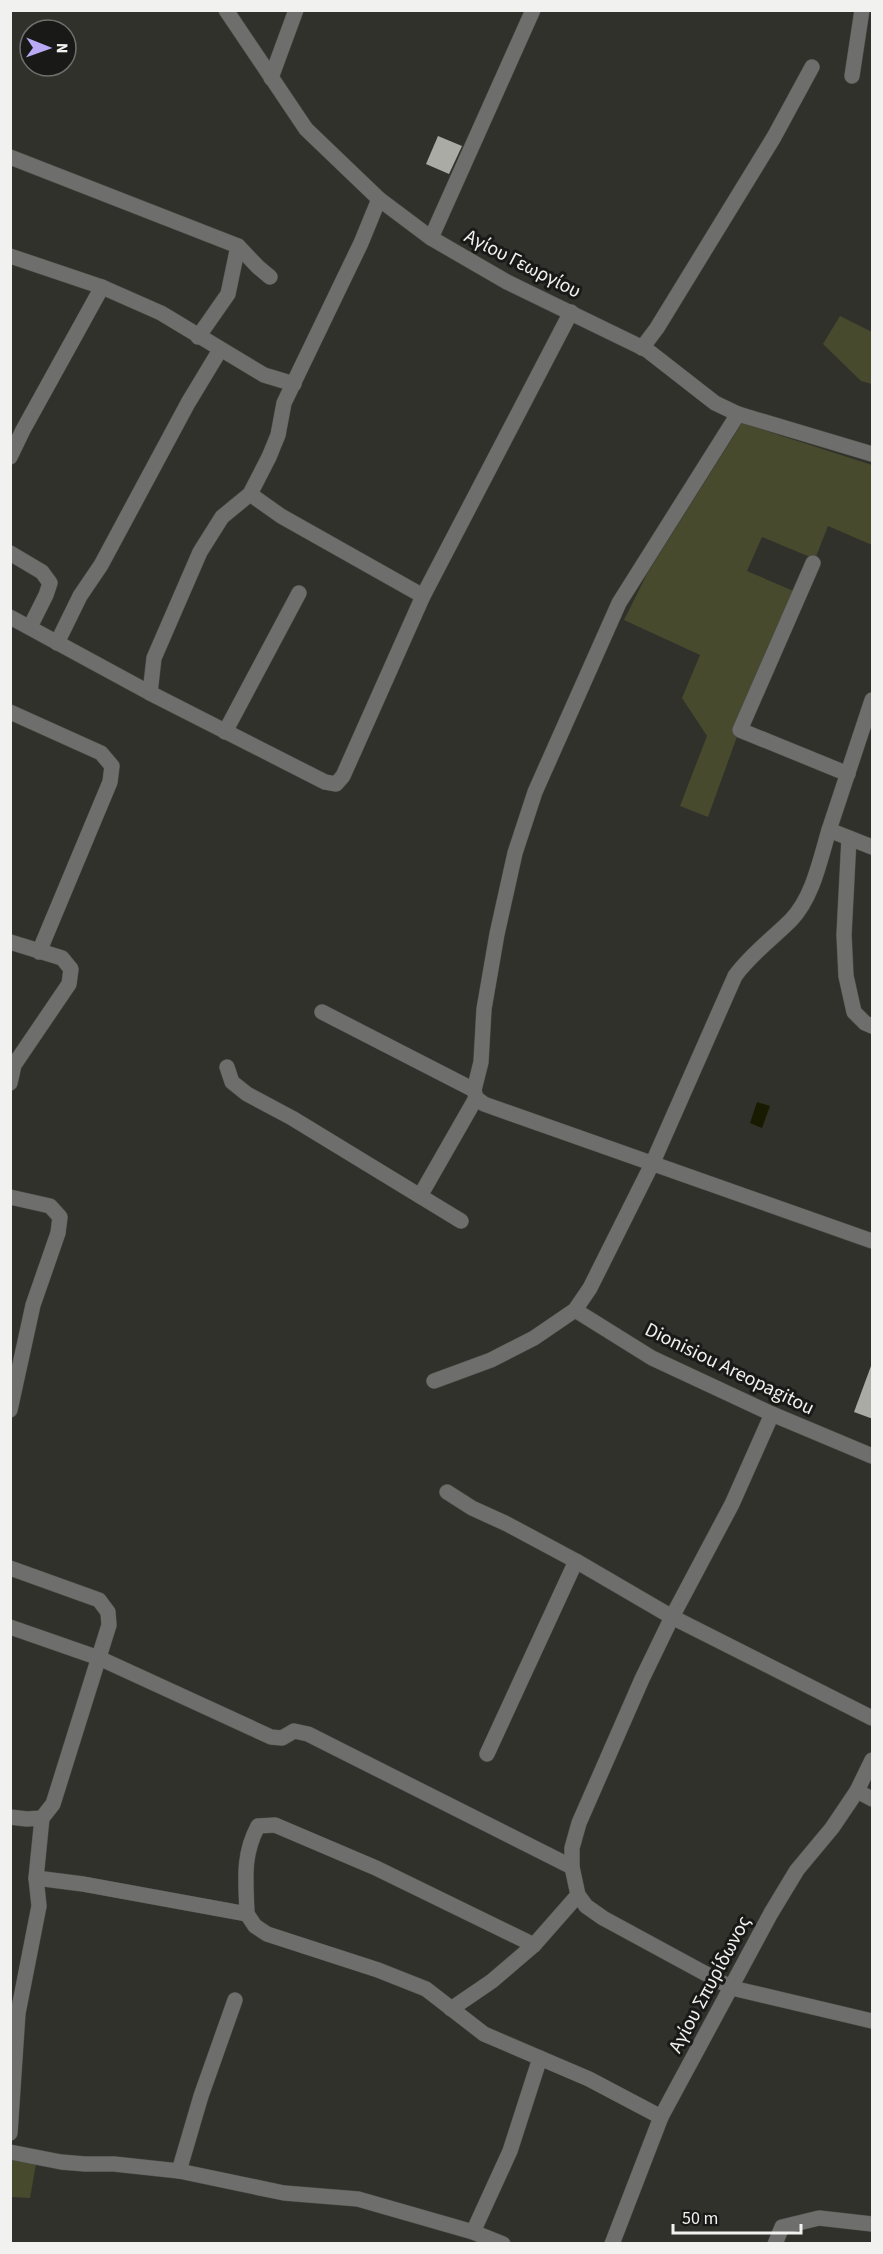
<svg xmlns="http://www.w3.org/2000/svg" width="883" height="2254" font-family="'Source Sans 3',sans-serif">
<style>
.green{fill:#474a2c}
.water{fill:#191b00}
.building{fill:#aaaba4}
.lines{fill:none;stroke-linecap:round;stroke-linejoin:round}
.minor-casing{stroke:#4c4c47;stroke-width:16}
.minor{stroke:#6e6f6c;stroke-width:15}
.labels{text-anchor:middle;stroke-width:6;stroke-linejoin:round;paint-order:stroke}
.street-label{font-size:20px;fill:#f1f2ef;stroke:#191917}
</style>
<rect width="100%" height="100%" fill="#31312c"/>
<!-- green -->
<g class="green">
<path d="M 840,316 L 872,332 L 872,384 L 861,381 L 823,344 Z"/>
<path d="M 742,423 L 872,465 L 872,545 L 828,526 L 815,559 L 762,537 L 747,571 L 798,593 L 760,673 L 708,817 L 680,806 L 707,736 L 682,698 L 700,655 L 624,620 L 648,572 Z"/>
<path d="M 11,2159 L 36,2164 L 30,2198 L 11,2197 Z"/>
</g>
<!-- water -->
<path class="water" d="M 757,1102 L 770,1106 L 762,1128 L 750,1123 Z"/>
<!-- building -->
<g class="building">
<path d="M 438,136 L 462,146 L 449,174 L 426,164 Z"/>
<path d="M 871,1366 L 873,1366 L 873,1419 L 854,1412 Z"/>
</g>
<g class="lines">
<defs>
<g id="minor">
<path d="M 226,10 L 306,129 L 379,199 L 431,238 L 507,282 L 647,350 L 715,403 L 738,414 L 872,454"/>
<path d="M 852,76 L 862,10"/>
<path d="M 271,78 L 296,10"/>
<path d="M 10,157 L 238,246 L 258,267 L 270,277"/>
<path d="M 431,238 L 533,10"/>
<path d="M 10,256 L 102,287 L 161,313 L 264,375 L 294,384"/>
<path d="M 198,337 L 228,294 L 238,246"/>
<path d="M 642,348 L 657,328 L 774,137 L 812,67"/>
<path d="M 738,414 L 619,603 L 535,792 L 515,853 L 497,934 L 484,1009 L 481,1062 L 474,1090 L 476,1098 L 484,1104 L 872,1241"/>
<path d="M 10,457 L 23,430 L 102,287"/>
<path d="M 250,494 L 281,516 L 423,596"/>
<path d="M 10,553 L 42,572 L 50,583 L 46,595 L 30,627"/>
<path d="M 813,563 L 740,730 L 848,774"/>
<path d="M 10,617 L 150,693 L 325,782 L 336,784 L 343,776 L 423,596 L 571,312"/>
<path d="M 57,643 L 80,596 L 101,565 L 188,403 L 220,350"/>
<path d="M 150,693 L 154,658 L 200,552 L 222,517 L 250,494 L 269,457 L 278,435 L 284,403 L 361,243 L 379,199"/>
<path d="M 872,700 L 829,830 L 872,847"/>
<path d="M 10,712 L 101,753 L 112,766 L 110,782 L 39,952"/>
<path d="M 225,732 L 299,593"/>
<path d="M 849,838 L 844,935 L 846,976 L 854,1012 L 865,1023 L 872,1026"/>
<path d="M 10,942 L 62,958 L 71,969 L 69,984 L 14,1065 L 10,1083"/>
<path d="M 322,1012 L 474,1090"/>
<path d="M 227,1067 L 232,1082 L 247,1094 L 292,1118 L 461,1221"/>
<path d="M 420,1196 L 476,1098"/>
<path d="M 10,1197 L 50,1206 L 60,1217 L 58,1233 L 33,1305 L 10,1410"/>
<path d="M 575,1310 L 652,1358 L 772,1414 L 872,1456"/>
<path d="M 434,1381 L 491,1360 L 534,1338 L 575,1310 L 590,1288 L 653,1162 L 735,976 C 751,954 772,939 791,920 C 813,897 820,860 829,830"/>
<path d="M 772,1414 L 732,1504 L 672,1617 L 642,1679 L 579,1823 L 572,1848 L 572,1867 L 578,1895 L 586,1906 L 603,1918 L 732,1988 L 872,2021"/>
<path d="M 447,1492 L 472,1508 L 507,1524 L 576,1561 L 672,1617 L 872,1718"/>
<path d="M 10,1568 L 99,1600 L 108,1612 L 109,1625 L 53,1804 L 42,1818 L 27,1819 L 10,1817"/>
<path d="M 10,1627 L 99,1658 L 271,1737 L 282,1738 L 294,1731 L 308,1734 L 572,1867"/>
<path d="M 487,1754 L 576,1561"/>
<path d="M 857,1791 L 872,1799"/>
<path d="M 36,1878 L 83,1884 L 247,1914 L 255,1926 L 267,1934 L 378,1970 L 426,1989 L 484,2034 L 589,2079 L 661,2117"/>
<path d="M 247,1914 C 246,1881 242,1856 258,1826 L 275,1825 L 376,1868 L 534,1945"/>
<path d="M 451,2009 L 492,1981 L 534,1945 L 578,1895"/>
<path d="M 10,2133 L 18,2013 L 39,1906 L 36,1878 L 42,1818"/>
<path d="M 10,2152 L 61,2162 L 85,2164 L 114,2164 L 179,2171 L 284,2193 L 358,2199 L 473,2232 L 503,2244"/>
<path d="M 179,2171 L 201,2096 L 235,2000"/>
<path d="M 473,2232 L 510,2151 L 540,2058"/>
<path d="M 612,2244 L 661,2117 L 771,1913 L 797,1870 L 832,1828 L 857,1791 L 872,1760"/>
<path d="M 775,2244 L 782,2227 L 819,2218 L 872,2224"/>
</g>
</defs>
<!-- minor casing -->
<use href="#minor" class="minor-casing"/>
<!-- minor -->
<use href="#minor" class="minor"/>
</g>
<g class="labels">
<!-- street labels -->
<g class="street-label">
<text transform="translate(523 263) rotate(27)" y="7">Αγίου Γεωργίου</text>
<text transform="translate(730 1368) rotate(26)" y="7">Dionisiou Areopagitou</text>
<text transform="translate(709 1984) rotate(-62)" y="7">Αγίου Σπυρίδωνος</text>
</g>
</g>
<!-- border -->
<rect width="883" height="2254" fill="none" stroke="#f1f2ef" stroke-width="24"/>
<!-- north arrow -->
<g transform="translate(48 48) rotate(91)"><circle r="28" fill="#191917" stroke="#6f706d" stroke-width="1.5"/>
<path d="M0-4.5L10 22L0 15L-10 22Z" fill="#baaaf6"/>
<text y="-9" font-size="16" font-weight="bold" text-anchor="middle" fill="#f1f2ef">N</text>
</g>
<!-- scale -->
<path d="M673 2224v9h128v-9" fill="none" stroke="#f1f2ef" stroke-width="3"/>
<text x="682" y="2224" font-size="18" fill="#f1f2ef" stroke="#191917" stroke-width="4.5" paint-order="stroke">50 m</text>
</svg>
